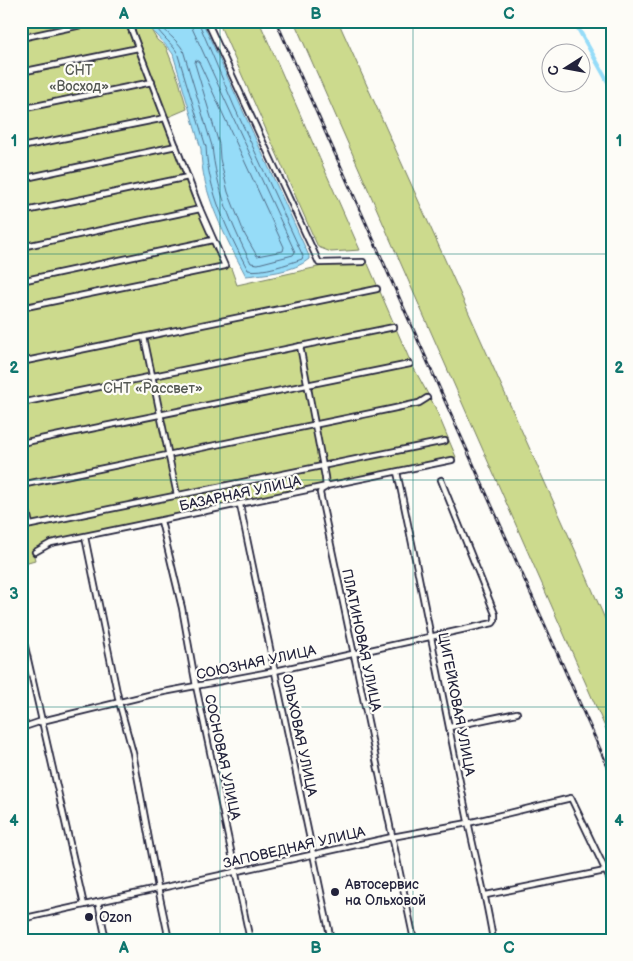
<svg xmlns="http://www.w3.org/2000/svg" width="633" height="961" font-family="'Balsamiq Sans',sans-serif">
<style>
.green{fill:#ccda8d;stroke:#777e64}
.water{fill:#96dcf8;stroke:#6892ac}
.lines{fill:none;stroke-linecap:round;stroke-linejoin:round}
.shore{stroke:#506c87;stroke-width:1}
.canal{stroke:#96dcf8;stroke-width:4.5}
.minor-casing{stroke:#22223b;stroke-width:8}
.minor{stroke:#fdfcf7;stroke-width:4.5}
.rail-casing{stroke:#22223b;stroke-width:3}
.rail{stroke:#fdfcf7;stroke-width:1;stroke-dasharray:4;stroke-linecap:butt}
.grid{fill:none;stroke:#0f766e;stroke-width:1;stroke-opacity:0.55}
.poi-dot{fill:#22223b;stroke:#fdfcf7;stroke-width:2}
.labels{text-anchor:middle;stroke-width:4.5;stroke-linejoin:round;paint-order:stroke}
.park-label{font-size:14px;fill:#555954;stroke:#fdfcf7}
.street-label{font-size:14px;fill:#22223b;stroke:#fdfcf7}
.poi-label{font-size:14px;fill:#22223b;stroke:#fdfcf7;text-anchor:start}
.neatline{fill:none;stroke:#0f766e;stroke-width:2}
.grid-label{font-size:16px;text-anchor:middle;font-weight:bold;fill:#0f766e}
</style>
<rect width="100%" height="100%" fill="#fdfcf7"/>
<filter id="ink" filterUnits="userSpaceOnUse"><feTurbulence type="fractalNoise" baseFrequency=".02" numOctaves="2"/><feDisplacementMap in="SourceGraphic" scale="10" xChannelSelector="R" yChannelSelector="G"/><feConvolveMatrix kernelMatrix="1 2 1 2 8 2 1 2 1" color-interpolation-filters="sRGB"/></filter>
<g filter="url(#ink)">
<!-- green -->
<g class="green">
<path d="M 21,21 L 146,21 L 157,40 L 166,47 L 179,81 L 187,109 L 166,118 L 225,266 L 231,268 L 237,285 L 345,261 L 353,259 L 365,261 L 368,264 L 411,363 L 435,407 L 456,457 L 452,460 L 51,543 L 33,552 L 35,560 L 21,564 Z"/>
<path d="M 218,21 L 259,21 L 360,250 L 331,252 L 318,247 Z"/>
<path d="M 294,21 L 338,21 L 576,552 L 612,635 L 612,743 Z"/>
</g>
<!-- water -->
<path class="water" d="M 147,21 L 202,21 L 309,256 L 309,259 C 294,272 265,274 246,276 C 226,238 201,193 201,149 L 173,54 C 164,41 154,37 147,21 Z"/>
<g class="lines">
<!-- shore -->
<g class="shore">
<path d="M 153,21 C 158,34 170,41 177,52 L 206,147 C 208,191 228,232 248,270 C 262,273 288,264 302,259 L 303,256 L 234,106 L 198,21"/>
<path d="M 159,21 C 164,33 177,39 183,50 L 212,146 C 216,188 232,226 251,263 L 258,264 L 293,255 L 295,252 L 192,28 L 191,21"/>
<path d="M 196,60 L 199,62 L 284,247 L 283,251 L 257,256 L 245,235 L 228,192 L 220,159 L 219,144 L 195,64 Z"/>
</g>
<!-- canal -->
<path class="canal" d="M 574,21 L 612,89"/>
<defs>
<g id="minor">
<path d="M 207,21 L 319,263 L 363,262"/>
<path d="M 21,38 L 100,21"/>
<path d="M 21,72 L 138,48"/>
<path d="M 21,109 L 152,82"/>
<path d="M 21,147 L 165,118"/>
<path d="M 21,179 L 176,146"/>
<path d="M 21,212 L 188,177"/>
<path d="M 21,247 L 200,209"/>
<path d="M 21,281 L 213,240"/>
<path d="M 21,308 L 225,266 L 200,209 L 128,21"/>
<path d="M 144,337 L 177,495"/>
<path d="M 300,346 L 325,477 L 326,487 L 321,490 L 320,493 L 414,940"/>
<path d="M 21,362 L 377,289"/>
<path d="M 21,403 L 394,327"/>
<path d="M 21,443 L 410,364"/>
<path d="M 397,472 C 422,588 444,705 468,821 C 476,861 487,900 493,940"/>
<path d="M 21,484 L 30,525"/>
<path d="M 21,485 L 391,409 L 419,403 L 427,398"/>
<path d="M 240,505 L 331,940"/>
<path d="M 161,521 L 182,608 L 196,686 L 250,940"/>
<path d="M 21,527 L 445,441"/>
<path d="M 85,537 L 119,702 L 133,753 L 158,888 L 169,940"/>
<path d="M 35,552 L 51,543 L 452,460"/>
<path d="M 21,629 L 84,905"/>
<path d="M 450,727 L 517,713"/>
<path d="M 21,728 L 42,721 L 153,694 L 275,671 L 493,623 L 495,620 L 495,614 L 441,480"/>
<path d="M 486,895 L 605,871"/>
<path d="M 98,902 L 106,940"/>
<path d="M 21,907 L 23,918"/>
<path d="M 21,919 L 392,837 L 468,823 L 571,798 L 612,884"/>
</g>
</defs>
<!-- minor casing -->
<use href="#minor" class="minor-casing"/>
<!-- minor -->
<use href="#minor" class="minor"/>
<defs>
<path id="rail" d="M 276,21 L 612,776"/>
</defs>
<!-- rail casing -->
<use href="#rail" class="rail-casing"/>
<!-- rail -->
<use href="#rail" class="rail"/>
</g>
</g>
<!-- grid -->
<path class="grid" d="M 220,21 L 220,940M 413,21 L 413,940M 21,254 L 612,254M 21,480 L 612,480M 21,707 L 612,707"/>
<!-- markers -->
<g class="poi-dot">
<circle cx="335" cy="892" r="5"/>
<circle cx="89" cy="917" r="5"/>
</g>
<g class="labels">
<!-- park labels -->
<g class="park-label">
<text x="79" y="75">СНТ<tspan x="79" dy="16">«Восход»</tspan></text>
<text x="153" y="393">СНТ «Рассвет»</text>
</g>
<!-- street labels -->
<g class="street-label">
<text transform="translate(240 493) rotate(-12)" y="5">БАЗАРНАЯ УЛИЦА</text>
<text transform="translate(362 640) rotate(78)" y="5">ПЛАТИНОВАЯ УЛИЦА</text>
<text transform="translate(256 662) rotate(-12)" y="5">СОЮЗНАЯ УЛИЦА</text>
<text transform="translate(457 704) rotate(79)" y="5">ЦИГЕЙКОВАЯ УЛИЦА</text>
<text transform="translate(300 735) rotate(78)" y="5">ОЛЬХОВАЯ УЛИЦА</text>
<text transform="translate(223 757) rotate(78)" y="5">СОСНОВАЯ УЛИЦА</text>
<text transform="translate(294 847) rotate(-13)" y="5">ЗАПОВЕДНАЯ УЛИЦА</text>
</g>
<!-- poi labels -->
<g class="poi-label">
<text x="345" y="889">Автосервис<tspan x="345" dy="16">на Ольховой</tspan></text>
<text x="99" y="922">Ozon</text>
</g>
</g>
<!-- margin -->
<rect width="633" height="961" fill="none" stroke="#fdfcf7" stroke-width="55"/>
<!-- north arrow -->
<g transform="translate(566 68) rotate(259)"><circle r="24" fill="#fdfcf7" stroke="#a5a5ac"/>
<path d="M0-4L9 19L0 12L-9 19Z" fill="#22223b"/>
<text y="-8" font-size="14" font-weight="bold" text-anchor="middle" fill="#22223b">С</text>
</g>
<rect x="28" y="28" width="578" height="906" class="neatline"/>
<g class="grid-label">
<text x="124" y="19">A</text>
<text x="316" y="19">B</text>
<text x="509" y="19">C</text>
<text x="14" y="146">1</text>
<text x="619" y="146">1</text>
<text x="14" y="373">2</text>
<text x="619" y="373">2</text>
<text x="14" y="599">3</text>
<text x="619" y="599">3</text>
<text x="14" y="826">4</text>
<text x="619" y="826">4</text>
<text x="124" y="953">A</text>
<text x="316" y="953">B</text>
<text x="509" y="953">C</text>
</g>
</svg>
